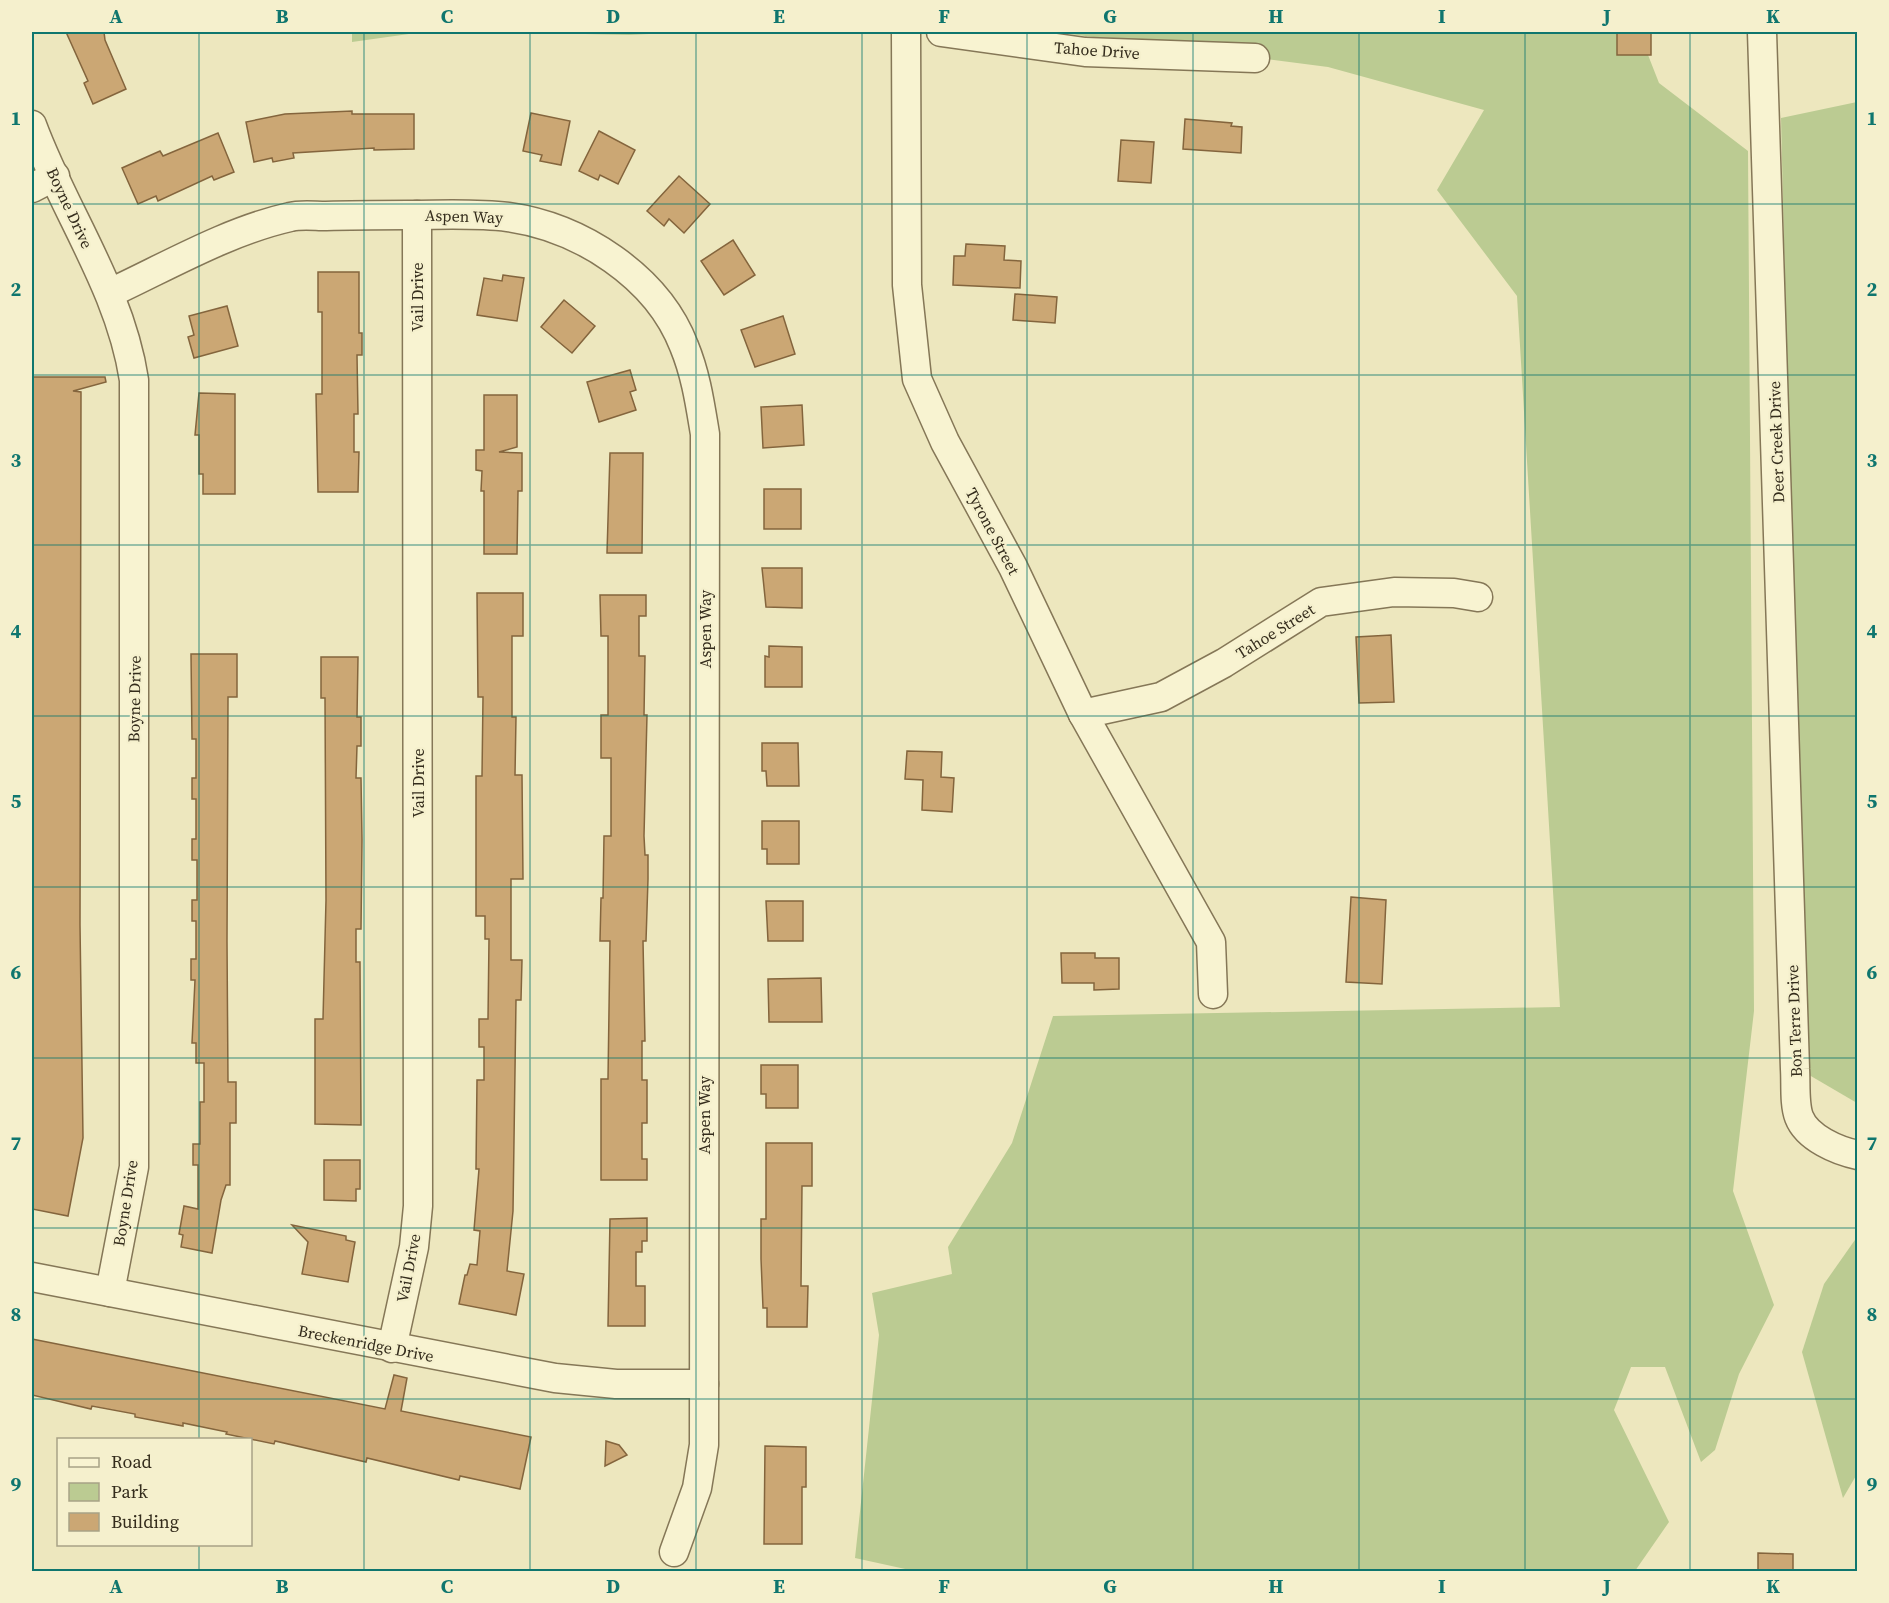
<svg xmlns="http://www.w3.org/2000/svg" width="1889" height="1603" font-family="'Source Serif 4',serif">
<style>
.green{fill:#bbcb92}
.building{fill:#cba774;stroke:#84653d;stroke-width:1.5}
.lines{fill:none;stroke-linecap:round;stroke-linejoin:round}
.minor-casing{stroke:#857757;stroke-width:31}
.minor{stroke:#f8f3d1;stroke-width:28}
.grid{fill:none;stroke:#0f766e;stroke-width:1.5;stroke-opacity:0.55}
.labels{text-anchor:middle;stroke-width:4.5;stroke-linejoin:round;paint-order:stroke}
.street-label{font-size:16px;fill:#342c1c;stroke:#f5f0cd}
.neatline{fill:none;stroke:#0f766e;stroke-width:2}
.grid-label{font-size:20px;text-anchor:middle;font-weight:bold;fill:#0f766e}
</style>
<rect width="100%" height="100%" fill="#ede7be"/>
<!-- green -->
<g class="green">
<path d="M 352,32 L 423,32 L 352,42 Z"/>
<path d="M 495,32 L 689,32 L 629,35 Z"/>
<path d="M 1054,32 L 1639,32 L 1659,83 L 1748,151 L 1754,1011 L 1733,1191 L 1774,1305 L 1739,1374 L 1715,1450 L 1701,1462 L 1665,1367 L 1631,1367 L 1614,1410 L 1669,1522 L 1635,1571 L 919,1572 L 855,1558 L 879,1335 L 872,1293 L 952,1274 L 948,1247 L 1012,1143 L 1053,1016 L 1560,1007 L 1517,296 L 1437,190 L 1484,110 L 1328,67 Z"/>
<path d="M 1857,102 L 1857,1103 L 1804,1072 L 1781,118 Z"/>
<path d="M 1857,1237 L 1857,1474 L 1843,1498 L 1802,1352 L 1824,1284 Z"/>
</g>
<!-- building -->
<g class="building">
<path d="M 66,32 L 104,32 L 105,40 L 126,89 L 93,104 L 84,83 L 88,81 Z"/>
<rect x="1617" y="32" width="34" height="23"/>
<path d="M 352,111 L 352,114 L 414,114 L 414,149 L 374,150 L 374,148 L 293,153 L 294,158 L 273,162 L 272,158 L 254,162 L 246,122 L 285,114 Z"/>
<path d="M 531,113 L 570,121 L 561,165 L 540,161 L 542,155 L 523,151 Z"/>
<path d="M 1185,119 L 1232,123 L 1231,126 L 1242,127 L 1241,153 L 1183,149 Z"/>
<path d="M 599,131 L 635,150 L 618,184 L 600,175 L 598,180 L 579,171 Z"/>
<path d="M 218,133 L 234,172 L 214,180 L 212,176 L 158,201 L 156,196 L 138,204 L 122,168 L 160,151 L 163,156 Z"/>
<path d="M 1121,140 L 1154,142 L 1151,183 L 1118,181 Z"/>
<path d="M 679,176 L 710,204 L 684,233 L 669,219 L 664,226 L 647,211 Z"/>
<path d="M 733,240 L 755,275 L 724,295 L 701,261 Z"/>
<path d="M 966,244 L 1005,246 L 1004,260 L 1021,261 L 1020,288 L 953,285 L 954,256 L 965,256 Z"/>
<path d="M 318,272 L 359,272 L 359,333 L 362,333 L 362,355 L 357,355 L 358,414 L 354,414 L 354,452 L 359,452 L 358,492 L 318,492 L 316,394 L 322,394 L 322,312 L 318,312 Z"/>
<path d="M 503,275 L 524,278 L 517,321 L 477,315 L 484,278 L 502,281 Z"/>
<path d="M 1015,294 L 1057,297 L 1055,323 L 1013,320 Z"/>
<path d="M 564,300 L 595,326 L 572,353 L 541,327 Z"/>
<path d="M 227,306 L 238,346 L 194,358 L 188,337 L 194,335 L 189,316 Z"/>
<path d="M 783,316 L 795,354 L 755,367 L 741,330 Z"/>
<path d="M 630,370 L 636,390 L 630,392 L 636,410 L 599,422 L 587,382 Z"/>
<path d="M 32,377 L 105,377 L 106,382 L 73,391 L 81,392 L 80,925 L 83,1138 L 68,1216 L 32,1209 Z"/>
<path d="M 199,393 L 235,394 L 235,494 L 203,494 L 203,474 L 199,474 L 199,435 L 195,435 Z"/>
<path d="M 484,395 L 517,395 L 517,447 L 499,452 L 522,453 L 522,491 L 518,491 L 517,554 L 484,554 L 484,491 L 481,491 L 482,471 L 476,470 L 476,450 L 484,450 Z"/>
<path d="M 802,405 L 804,445 L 763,448 L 761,407 Z"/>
<path d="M 610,453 L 643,453 L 642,553 L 607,553 Z"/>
<rect x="764" y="489" width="37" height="40"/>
<path d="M 762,568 L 802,568 L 802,608 L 766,607 Z"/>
<path d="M 477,593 L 523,593 L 523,636 L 512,636 L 512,717 L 516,717 L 515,775 L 522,775 L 523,879 L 511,879 L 511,960 L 522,960 L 521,1000 L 516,1000 L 513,1211 L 507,1271 L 524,1274 L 516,1315 L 459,1304 L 465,1275 L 467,1275 L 470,1264 L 477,1265 L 480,1231 L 474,1230 L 479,1169 L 476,1169 L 477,1080 L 484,1080 L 484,1047 L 479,1047 L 479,1019 L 488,1019 L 489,939 L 485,939 L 485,916 L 476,916 L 476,776 L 482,776 L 483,697 L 478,697 Z"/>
<path d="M 600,595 L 646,595 L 646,616 L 639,616 L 639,656 L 645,656 L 644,715 L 647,715 L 644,836 L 645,855 L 648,855 L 648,879 L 646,941 L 643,941 L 645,1041 L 642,1041 L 642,1080 L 647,1080 L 647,1123 L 642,1123 L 642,1159 L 647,1159 L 647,1180 L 601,1180 L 601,1079 L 608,1079 L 610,941 L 600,941 L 601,898 L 603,898 L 604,836 L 611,836 L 611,758 L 601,758 L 601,715 L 608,715 L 608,636 L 601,636 Z"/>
<path d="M 1391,635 L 1394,702 L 1359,703 L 1356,637 Z"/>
<path d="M 769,646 L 802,647 L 802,687 L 765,687 L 765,656 L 769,657 Z"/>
<path d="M 191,654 L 237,654 L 237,697 L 228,697 L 227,941 L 228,1082 L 236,1082 L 236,1123 L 230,1123 L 230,1185 L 226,1185 L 221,1200 L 212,1253 L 181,1247 L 183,1235 L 179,1234 L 184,1206 L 198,1209 L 198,1165 L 193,1165 L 193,1144 L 200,1144 L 200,1102 L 204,1102 L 204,1063 L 196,1063 L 196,1043 L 192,1043 L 195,980 L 191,980 L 191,959 L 196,959 L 196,921 L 192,921 L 192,900 L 197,900 L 197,860 L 192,860 L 192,839 L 196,839 L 196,799 L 192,799 L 192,778 L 196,778 L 196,739 L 192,739 Z"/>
<path d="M 321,657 L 358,657 L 357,717 L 361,717 L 361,746 L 357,746 L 356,778 L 361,778 L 362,840 L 361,929 L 356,929 L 356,962 L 360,962 L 361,1125 L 315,1124 L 315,1019 L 323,1019 L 326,900 L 325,698 L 321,698 Z"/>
<path d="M 762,743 L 798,743 L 799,786 L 767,786 L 766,771 L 762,771 Z"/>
<path d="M 907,751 L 942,752 L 941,777 L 954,778 L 952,812 L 922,810 L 923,780 L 905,779 Z"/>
<path d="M 762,821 L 799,821 L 799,864 L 767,864 L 767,849 L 762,849 Z"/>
<path d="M 1351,897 L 1386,900 L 1382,984 L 1346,982 Z"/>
<path d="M 766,901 L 803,901 L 803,941 L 768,941 Z"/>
<path d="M 1061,953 L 1095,953 L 1095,958 L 1119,958 L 1119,989 L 1094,990 L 1094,983 L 1062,983 Z"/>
<path d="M 821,978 L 822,1022 L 769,1022 L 768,979 Z"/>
<path d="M 761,1065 L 798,1065 L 798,1108 L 766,1108 L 766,1094 L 761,1094 Z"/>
<path d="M 766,1143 L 812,1143 L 812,1186 L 802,1186 L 801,1286 L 808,1286 L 807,1327 L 767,1327 L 767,1308 L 763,1308 L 761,1259 L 761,1219 L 766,1219 Z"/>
<path d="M 324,1160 L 360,1160 L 360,1189 L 356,1189 L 356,1201 L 324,1200 Z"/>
<path d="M 647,1218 L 647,1241 L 642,1241 L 642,1252 L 636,1252 L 636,1286 L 645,1286 L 645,1326 L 608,1326 L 610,1219 Z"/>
<path d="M 292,1225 L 346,1236 L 346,1240 L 355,1242 L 348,1282 L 302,1274 L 308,1242 Z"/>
<path d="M 32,1339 L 385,1409 L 394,1375 L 407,1378 L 401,1411 L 531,1437 L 520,1489 L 460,1476 L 459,1480 L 367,1458 L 366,1462 L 275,1441 L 274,1444 L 226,1434 L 227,1432 L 183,1423 L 183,1426 L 135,1417 L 135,1414 L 92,1406 L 91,1409 L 32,1395 Z"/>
<path d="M 606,1441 L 619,1445 L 627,1455 L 605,1466 Z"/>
<path d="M 765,1446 L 806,1447 L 806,1487 L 802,1487 L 802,1544 L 764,1544 Z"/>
<path d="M 1758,1553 L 1793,1554 L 1793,1572 L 1758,1572 Z"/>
</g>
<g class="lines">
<defs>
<g id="minor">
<path d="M 906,32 L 907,285 L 917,379 L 945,442 L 1013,567 L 1083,714 L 1211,942 L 1213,994"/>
<path d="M 941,32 L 1085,52 L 1255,58"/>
<path d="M 1762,32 L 1795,1069 C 1796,1083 1794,1104 1799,1117 C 1807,1138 1838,1151 1858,1155"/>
<path d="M 32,125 C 64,212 120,288 134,380 L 134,1167 L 110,1292"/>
<path d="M 32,188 L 55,176"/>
<path d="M 110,293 C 168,266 228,231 290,217 C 301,214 315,216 326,216 C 354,215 381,215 408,215 C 442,215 475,213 508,217 C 580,227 657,276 684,346 C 696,375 700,404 705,434 L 704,1445 L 697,1488 L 674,1552"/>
<path d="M 1083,714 L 1161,697 L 1224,663 L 1321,602 L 1394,592 L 1454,593 L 1478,597"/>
<path d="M 32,1277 L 555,1378 L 616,1384 L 704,1384"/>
<path d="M 392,1348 L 414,1247 L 418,1206 L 417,215"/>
</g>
</defs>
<!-- minor casing -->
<use href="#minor" class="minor-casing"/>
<!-- minor -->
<use href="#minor" class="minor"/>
</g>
<!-- grid -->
<path class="grid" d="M 199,32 L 199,1440M 364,32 L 364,1572M 530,32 L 530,1572M 696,32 L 696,1572M 862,32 L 862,1572M 1027,32 L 1027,1572M 1193,32 L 1193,1572M 1359,32 L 1359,1572M 1525,32 L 1525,1572M 1690,32 L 1690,1572M 32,204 L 1858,204M 32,375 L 1858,375M 32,545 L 1858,545M 32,716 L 1858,716M 32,887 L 1858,887M 32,1058 L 1858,1058M 32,1228 L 1858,1228M 32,1399 L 1858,1399M 199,1544 L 199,1572"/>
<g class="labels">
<!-- street labels -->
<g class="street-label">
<text transform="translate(1097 50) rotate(4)" y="6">Tahoe Drive</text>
<text transform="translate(70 208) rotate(65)" y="6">Boyne Drive</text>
<text transform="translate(464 216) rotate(2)" y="6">Aspen Way</text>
<text transform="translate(417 297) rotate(-90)" y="6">Vail Drive</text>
<text transform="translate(1776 442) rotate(-92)" y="6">Deer Creek Drive</text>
<text transform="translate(993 531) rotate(62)" y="6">Tyrone Street</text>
<text transform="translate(705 629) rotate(-90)" y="6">Aspen Way</text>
<text transform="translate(1275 631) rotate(-32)" y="6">Tahoe Street</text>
<text transform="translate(134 699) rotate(-89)" y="6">Boyne Drive</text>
<text transform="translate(418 783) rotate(-90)" y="6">Vail Drive</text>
<text transform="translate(1794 1021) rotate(-92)" y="6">Bon Terre Drive</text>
<text transform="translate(704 1115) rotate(-90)" y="6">Aspen Way</text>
<text transform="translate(125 1203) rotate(-81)" y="6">Boyne Drive</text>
<text transform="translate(408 1268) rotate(-79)" y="6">Vail Drive</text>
<text transform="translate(366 1343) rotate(11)" y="6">Breckenridge Drive</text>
</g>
</g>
<!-- border -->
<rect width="1889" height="1603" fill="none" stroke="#f5f0cd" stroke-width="66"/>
<!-- legend -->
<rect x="57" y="1438" width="195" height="108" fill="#f5f0cd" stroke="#a8a286" stroke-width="1.5"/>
<rect x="69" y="1458" width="30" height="9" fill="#f8f3d1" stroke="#a8a286" stroke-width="1.5"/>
<text x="111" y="1468" font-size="18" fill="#342c1c">Road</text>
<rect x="69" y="1483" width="30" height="18" fill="#bbcb92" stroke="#a8a286" stroke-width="1.5"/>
<text x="111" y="1498" font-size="18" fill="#342c1c">Park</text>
<rect x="69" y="1513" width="30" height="18" fill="#cba774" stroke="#a8a286" stroke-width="1.5"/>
<text x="111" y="1528" font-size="18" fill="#342c1c">Building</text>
<rect x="33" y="33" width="1823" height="1537" class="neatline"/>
<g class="grid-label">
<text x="116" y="23">A</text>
<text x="282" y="23">B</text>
<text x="447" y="23">C</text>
<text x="613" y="23">D</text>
<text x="779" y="23">E</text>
<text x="944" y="23">F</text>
<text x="1110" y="23">G</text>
<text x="1276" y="23">H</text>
<text x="1442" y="23">I</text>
<text x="1607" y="23">J</text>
<text x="1773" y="23">K</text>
<text x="16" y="125">1</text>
<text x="1872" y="125">1</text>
<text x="16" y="296">2</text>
<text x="1872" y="296">2</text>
<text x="16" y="467">3</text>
<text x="1872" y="467">3</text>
<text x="16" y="638">4</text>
<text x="1872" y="638">4</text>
<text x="16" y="808">5</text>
<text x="1872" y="808">5</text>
<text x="16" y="979">6</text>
<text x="1872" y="979">6</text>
<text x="16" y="1150">7</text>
<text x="1872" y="1150">7</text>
<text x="16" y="1321">8</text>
<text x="1872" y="1321">8</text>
<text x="16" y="1491">9</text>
<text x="1872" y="1491">9</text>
<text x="116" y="1593">A</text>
<text x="282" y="1593">B</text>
<text x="447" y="1593">C</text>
<text x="613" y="1593">D</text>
<text x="779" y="1593">E</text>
<text x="944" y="1593">F</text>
<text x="1110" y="1593">G</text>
<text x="1276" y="1593">H</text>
<text x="1442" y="1593">I</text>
<text x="1607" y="1593">J</text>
<text x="1773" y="1593">K</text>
</g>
</svg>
